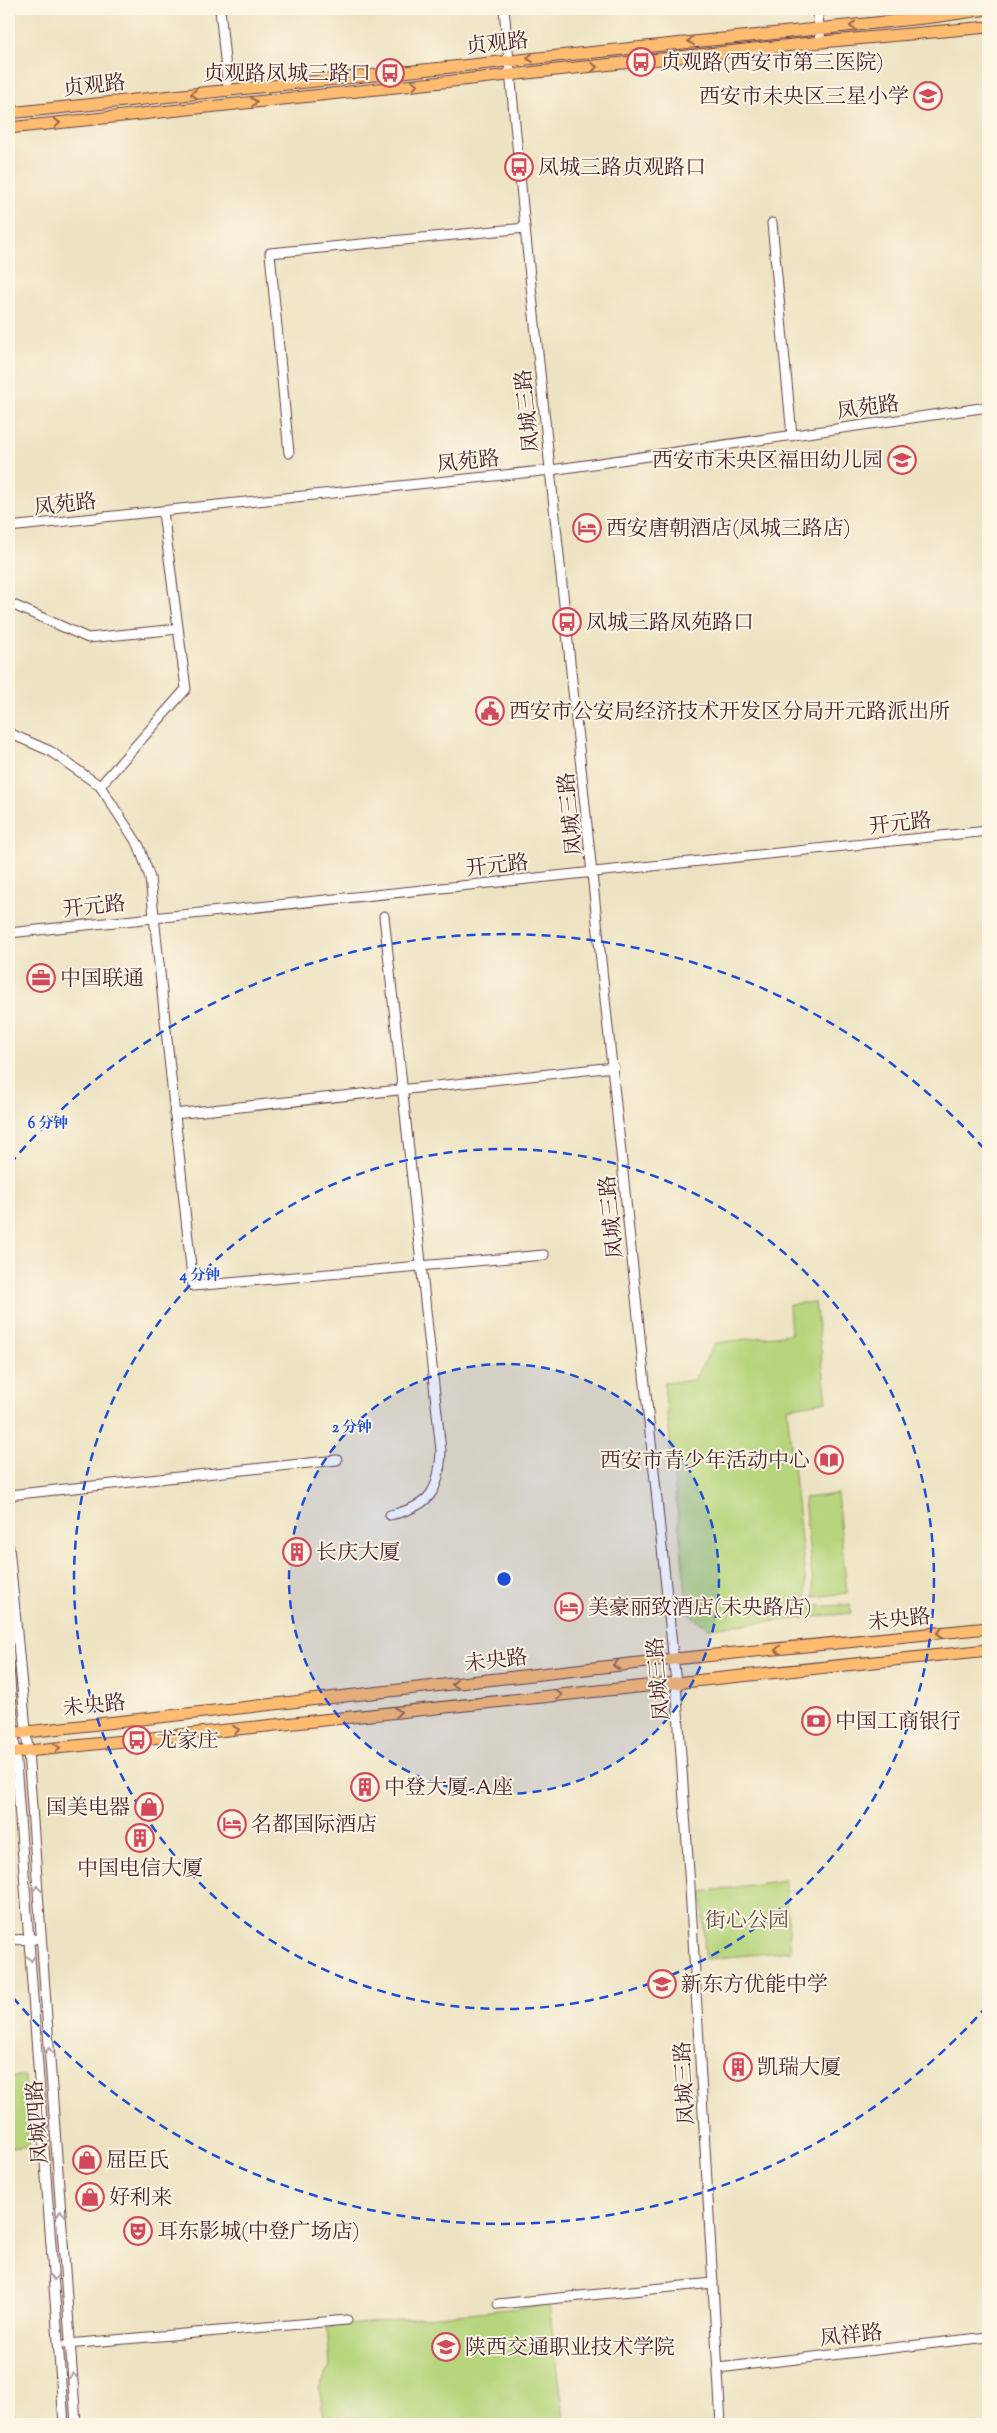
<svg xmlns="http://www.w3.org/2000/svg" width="997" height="2433" font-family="'Sorts Mill Goudy','Noto Serif SC',serif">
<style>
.green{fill:#b6d57c;stroke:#807a54}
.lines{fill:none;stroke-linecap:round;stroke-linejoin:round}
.minor-casing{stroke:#623c42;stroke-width:11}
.major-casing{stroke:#623c42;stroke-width:13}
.minor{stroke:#fff;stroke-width:9}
.major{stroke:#febc70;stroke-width:11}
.oneway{stroke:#9b664a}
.oneway2{stroke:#ae9aa0}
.ring{fill:none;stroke:#1d4ed8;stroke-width:2.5;stroke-dasharray:9 6}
.labels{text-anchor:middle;stroke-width:4;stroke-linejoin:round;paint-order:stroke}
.street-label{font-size:21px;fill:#4a1f2b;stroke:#fcf5e5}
.poi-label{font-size:21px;fill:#4a1f2b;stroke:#fcf5e5;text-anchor:start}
.park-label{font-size:21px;fill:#654c3f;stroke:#fcf5e5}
.centre{fill:#1d4ed8;stroke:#fcf5e5;stroke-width:2.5}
.ring-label{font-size:15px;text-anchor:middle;font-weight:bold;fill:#1d4ed8;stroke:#fcf5e5;stroke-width:4;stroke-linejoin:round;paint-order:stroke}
</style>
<rect width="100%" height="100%" fill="#fcf5e5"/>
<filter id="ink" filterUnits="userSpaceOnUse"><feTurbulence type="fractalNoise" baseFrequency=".02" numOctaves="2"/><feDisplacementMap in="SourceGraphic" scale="10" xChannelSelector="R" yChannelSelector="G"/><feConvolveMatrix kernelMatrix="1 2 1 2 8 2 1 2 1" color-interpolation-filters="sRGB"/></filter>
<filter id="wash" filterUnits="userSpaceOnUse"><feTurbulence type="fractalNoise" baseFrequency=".0096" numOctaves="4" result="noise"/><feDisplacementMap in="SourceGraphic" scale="20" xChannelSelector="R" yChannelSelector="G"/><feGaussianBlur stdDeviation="1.12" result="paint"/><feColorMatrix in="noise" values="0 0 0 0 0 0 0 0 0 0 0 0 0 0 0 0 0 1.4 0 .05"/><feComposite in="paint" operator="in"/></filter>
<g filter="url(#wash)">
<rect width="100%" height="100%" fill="#ede3c2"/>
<!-- green -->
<g class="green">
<path d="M 815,1302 L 827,1401 L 787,1408 L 808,1606 L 850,1605 L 851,1613 L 708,1628 L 688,1613 L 664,1383 L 694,1380 L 715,1343 L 791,1334 L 789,1304 Z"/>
<path d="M 837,1494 L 847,1593 L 814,1597 L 804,1498 Z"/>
<path d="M 784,1880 L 791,1951 L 705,1959 L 702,1892 Z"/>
<path d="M 9,2076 L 25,2076 L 29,2146 L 9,2148 Z"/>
<path d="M 549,2305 L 565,2424 L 325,2424 L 319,2388 L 330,2366 L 327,2327 Z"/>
</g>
</g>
<g filter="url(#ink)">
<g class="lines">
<defs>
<g id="minor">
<path d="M 220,9 L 228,90"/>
<path d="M 504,9 L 525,228 L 676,1683 L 690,1887 L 721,2424"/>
<path d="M 817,9 L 821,42"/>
<path d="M 772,223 L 792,436"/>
<path d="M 289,453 L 270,253 L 525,228"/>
<path d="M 9,527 L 551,470 L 988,407"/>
<path d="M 9,603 L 88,638 L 178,629"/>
<path d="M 9,733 L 50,751 L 100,786 L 139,846 L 150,878 L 193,1286 L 544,1255"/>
<path d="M 100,786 L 186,689 L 163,512"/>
<path d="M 384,916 L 441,1451 C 439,1491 431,1506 390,1515"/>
<path d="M 9,933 L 988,831"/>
<path d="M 174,1114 L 614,1067"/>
<path d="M 9,1495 L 337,1460"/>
<path d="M 9,1547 L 28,1751 L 76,2424"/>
<path d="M 9,1666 L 64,2424"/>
<path d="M 9,1940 L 35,1939"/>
<path d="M 498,2304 L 713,2283"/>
<path d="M 67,2344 L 347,2320"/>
<path d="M 718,2368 L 988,2337"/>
</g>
<g id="major">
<path d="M 9,113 L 933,17 L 988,9"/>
<path d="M 9,128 L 821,42 L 988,27"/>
<path d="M 9,1734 L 674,1659 L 988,1628"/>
<path d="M 9,1753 L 988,1650"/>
</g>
</defs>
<!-- minor casing -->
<use href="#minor" class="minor-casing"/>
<!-- major casing -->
<use href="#major" class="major-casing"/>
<!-- minor -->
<use href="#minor" class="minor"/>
<!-- major -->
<use href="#major" class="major"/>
</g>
<!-- one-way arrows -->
<defs><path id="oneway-chevron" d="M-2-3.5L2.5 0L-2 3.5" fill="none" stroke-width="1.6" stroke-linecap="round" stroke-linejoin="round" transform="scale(1.25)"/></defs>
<g class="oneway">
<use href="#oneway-chevron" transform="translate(853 26) rotate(174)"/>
<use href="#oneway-chevron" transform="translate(691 41) rotate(174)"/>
<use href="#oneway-chevron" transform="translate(530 58) rotate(174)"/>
<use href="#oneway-chevron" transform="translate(594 67) rotate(-6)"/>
<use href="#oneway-chevron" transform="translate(415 85) rotate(-6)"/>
<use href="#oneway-chevron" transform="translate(194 94) rotate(174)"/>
<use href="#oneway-chevron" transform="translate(254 102) rotate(-6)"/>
<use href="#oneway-chevron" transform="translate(57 123) rotate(-6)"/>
<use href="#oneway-chevron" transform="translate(940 1633) rotate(174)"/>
<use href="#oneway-chevron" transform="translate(778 1650) rotate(176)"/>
<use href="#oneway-chevron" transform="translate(616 1665) rotate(174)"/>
<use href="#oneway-chevron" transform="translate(455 1684) rotate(174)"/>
<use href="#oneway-chevron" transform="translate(559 1695) rotate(-6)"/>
<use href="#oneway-chevron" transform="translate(398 1712) rotate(-6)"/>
<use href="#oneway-chevron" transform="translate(236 1730) rotate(-6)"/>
<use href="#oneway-chevron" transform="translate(57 1748) rotate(-6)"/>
</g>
<g class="oneway2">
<use href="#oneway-chevron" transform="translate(37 1889) rotate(-94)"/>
<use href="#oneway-chevron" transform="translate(31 1958) rotate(86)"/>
<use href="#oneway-chevron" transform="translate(49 2051) rotate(-94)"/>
<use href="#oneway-chevron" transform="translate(61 2214) rotate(-94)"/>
<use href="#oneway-chevron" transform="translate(54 2277) rotate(86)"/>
<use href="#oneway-chevron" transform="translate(73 2376) rotate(-94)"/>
</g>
</g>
<!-- distance rings -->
<circle cx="504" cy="1579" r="215" fill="#1d4ed8" fill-opacity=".12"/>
<g class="ring">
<circle cx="504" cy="1579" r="215"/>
<circle cx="504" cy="1579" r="430"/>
<path d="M987 2006A645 645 0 0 1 10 1994M10 1164A645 645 0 0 1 987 1152"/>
</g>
<!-- icons -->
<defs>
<symbol id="bus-ring" viewBox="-11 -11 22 22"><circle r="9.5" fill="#fcf5e5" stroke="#d1495b" stroke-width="1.5"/><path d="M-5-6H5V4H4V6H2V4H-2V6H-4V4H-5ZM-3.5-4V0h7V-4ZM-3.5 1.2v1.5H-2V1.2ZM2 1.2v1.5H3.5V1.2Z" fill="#d1495b"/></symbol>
<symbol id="school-ring" viewBox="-11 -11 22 22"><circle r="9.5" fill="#fcf5e5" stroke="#d1495b" stroke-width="1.5"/><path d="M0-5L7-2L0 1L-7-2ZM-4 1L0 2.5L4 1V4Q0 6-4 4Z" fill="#d1495b"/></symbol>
<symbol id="hotel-ring" viewBox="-11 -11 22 22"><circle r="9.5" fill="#fcf5e5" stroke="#d1495b" stroke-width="1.5"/><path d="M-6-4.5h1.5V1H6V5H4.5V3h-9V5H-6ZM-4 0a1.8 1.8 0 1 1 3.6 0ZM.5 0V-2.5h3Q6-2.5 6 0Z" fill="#d1495b"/></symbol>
<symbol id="civic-ring" viewBox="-11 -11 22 22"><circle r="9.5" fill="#fcf5e5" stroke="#d1495b" stroke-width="1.5"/><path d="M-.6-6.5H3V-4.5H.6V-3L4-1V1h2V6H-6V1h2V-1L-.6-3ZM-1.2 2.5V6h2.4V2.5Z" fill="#d1495b"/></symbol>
<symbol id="office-ring" viewBox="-11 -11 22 22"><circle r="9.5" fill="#fcf5e5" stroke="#d1495b" stroke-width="1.5"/><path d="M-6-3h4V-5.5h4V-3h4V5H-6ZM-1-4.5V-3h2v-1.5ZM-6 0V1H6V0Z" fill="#d1495b"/></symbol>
<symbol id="library-ring" viewBox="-11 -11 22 22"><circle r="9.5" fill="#fcf5e5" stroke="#d1495b" stroke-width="1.5"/><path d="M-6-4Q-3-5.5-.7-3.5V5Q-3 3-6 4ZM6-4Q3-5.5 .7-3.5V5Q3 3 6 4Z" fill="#d1495b"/></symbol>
<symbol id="building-ring" viewBox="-11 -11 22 22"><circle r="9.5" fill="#fcf5e5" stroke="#d1495b" stroke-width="1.5"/><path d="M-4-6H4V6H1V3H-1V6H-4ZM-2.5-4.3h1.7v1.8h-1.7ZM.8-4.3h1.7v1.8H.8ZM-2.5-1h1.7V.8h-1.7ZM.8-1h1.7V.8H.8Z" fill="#d1495b"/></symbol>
<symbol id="bank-ring" viewBox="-11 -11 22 22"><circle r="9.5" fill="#fcf5e5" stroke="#d1495b" stroke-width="1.5"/><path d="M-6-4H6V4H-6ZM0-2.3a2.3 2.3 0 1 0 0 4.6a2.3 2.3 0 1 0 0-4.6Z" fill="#d1495b"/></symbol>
<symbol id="shop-ring" viewBox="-11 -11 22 22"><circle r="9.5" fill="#fcf5e5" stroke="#d1495b" stroke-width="1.5"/><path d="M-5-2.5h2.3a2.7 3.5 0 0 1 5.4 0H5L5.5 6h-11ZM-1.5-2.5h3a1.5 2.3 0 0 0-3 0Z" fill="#d1495b"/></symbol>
<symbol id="theatre-ring" viewBox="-11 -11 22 22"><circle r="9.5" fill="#fcf5e5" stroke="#d1495b" stroke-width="1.5"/><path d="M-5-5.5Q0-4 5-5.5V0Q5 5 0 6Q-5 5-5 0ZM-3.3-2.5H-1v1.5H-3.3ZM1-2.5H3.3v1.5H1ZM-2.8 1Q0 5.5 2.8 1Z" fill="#d1495b"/></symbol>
<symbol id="university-ring" viewBox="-11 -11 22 22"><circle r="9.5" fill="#fcf5e5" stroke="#d1495b" stroke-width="1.5"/><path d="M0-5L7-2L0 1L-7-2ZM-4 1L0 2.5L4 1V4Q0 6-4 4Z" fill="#d1495b"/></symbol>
</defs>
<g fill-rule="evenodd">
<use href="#bus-ring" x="625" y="46" width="32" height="32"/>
<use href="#bus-ring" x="374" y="57" width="32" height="32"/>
<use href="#school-ring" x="912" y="80" width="32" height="32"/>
<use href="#bus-ring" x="503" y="151" width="32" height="32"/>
<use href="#school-ring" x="886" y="444" width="32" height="32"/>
<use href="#hotel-ring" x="571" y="512" width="32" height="32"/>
<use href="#bus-ring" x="551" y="606" width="32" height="32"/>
<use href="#civic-ring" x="474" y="695" width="32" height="32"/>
<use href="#office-ring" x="25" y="962" width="32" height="32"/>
<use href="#library-ring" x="813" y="1444" width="32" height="32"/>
<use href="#building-ring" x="281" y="1536" width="32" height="32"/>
<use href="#hotel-ring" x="553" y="1591" width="32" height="32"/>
<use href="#bank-ring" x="800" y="1705" width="32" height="32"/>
<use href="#bus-ring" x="121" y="1724" width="32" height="32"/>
<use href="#building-ring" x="349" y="1771" width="32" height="32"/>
<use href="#shop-ring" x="133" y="1791" width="32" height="32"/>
<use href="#hotel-ring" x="216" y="1808" width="32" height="32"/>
<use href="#building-ring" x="124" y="1822" width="32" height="32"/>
<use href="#school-ring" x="646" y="1968" width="32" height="32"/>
<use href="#building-ring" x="722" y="2051" width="32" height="32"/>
<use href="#shop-ring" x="71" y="2144" width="32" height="32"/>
<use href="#shop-ring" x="74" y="2181" width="32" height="32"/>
<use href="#theatre-ring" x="122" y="2215" width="32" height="32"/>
<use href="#university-ring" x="430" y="2331" width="32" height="32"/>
</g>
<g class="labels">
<!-- street labels -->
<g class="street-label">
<text transform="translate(497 43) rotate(-6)" y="7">贞观路</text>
<text transform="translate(94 85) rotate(-6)" y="7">贞观路</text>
<text transform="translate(868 407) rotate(-8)" y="7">凤苑路</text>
<text transform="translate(527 411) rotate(-96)" y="7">凤城三路</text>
<text transform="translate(468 461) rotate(-6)" y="7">凤苑路</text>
<text transform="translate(65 504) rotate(-6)" y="7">凤苑路</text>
<text transform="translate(570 814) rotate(-96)" y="7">凤城三路</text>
<text transform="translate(900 823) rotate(-6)" y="7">开元路</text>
<text transform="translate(497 865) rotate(-6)" y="7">开元路</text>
<text transform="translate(94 906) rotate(-6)" y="7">开元路</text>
<text transform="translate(611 1217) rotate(-96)" y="7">凤城三路</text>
<text transform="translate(899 1619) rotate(-6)" y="7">未央路</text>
<text transform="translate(496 1660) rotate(-7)" y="7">未央路</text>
<text transform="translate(658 1679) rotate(-95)" y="7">凤城三路</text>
<text transform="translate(94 1705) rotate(-6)" y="7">未央路</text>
<text transform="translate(684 2083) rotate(-93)" y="7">凤城三路</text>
<text transform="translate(37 2122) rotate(-94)" y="7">凤城四路</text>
<text transform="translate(851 2335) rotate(-6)" y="7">凤祥路</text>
</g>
<!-- poi labels -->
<g class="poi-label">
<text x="660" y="69">贞观路(西安市第三医院)</text>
<text x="371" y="80" text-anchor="end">贞观路凤城三路口</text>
<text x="909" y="103" text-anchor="end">西安市未央区三星小学</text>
<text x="538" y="174">凤城三路贞观路口</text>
<text x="883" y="467" text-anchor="end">西安市未央区福田幼儿园</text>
<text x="606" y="535">西安唐朝酒店(凤城三路店)</text>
<text x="586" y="629">凤城三路凤苑路口</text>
<text x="509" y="718">西安市公安局经济技术开发区分局开元路派出所</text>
<text x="60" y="985">中国联通</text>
<text x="810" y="1467" text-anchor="end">西安市青少年活动中心</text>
<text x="316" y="1559">长庆大厦</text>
<text x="588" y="1614">美豪丽致酒店(未央路店)</text>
<text x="835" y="1728">中国工商银行</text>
<text x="156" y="1747">尤家庄</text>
<text x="384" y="1794">中登大厦-A座</text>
<text x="130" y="1814" text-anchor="end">国美电器</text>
<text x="251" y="1831">名都国际酒店</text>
<text x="140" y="1875" text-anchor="middle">中国电信大厦</text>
<text x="681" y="1991">新东方优能中学</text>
<text x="757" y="2074">凯瑞大厦</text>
<text x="106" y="2167">屈臣氏</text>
<text x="109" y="2204">好利来</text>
<text x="157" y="2238">耳东影城(中登广场店)</text>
<text x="465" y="2354">陕西交通职业技术学院</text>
</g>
<!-- park labels -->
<g class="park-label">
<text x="747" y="1927">街心公园</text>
</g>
</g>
<circle cx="504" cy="1579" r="8" class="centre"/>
<g class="ring-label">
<text x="48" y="1128">6 分钟</text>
<text x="200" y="1280">4 分钟</text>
<text x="352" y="1432">2 分钟</text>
</g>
<!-- margin -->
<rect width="997" height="2433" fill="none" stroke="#fcf5e5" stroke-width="30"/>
</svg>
